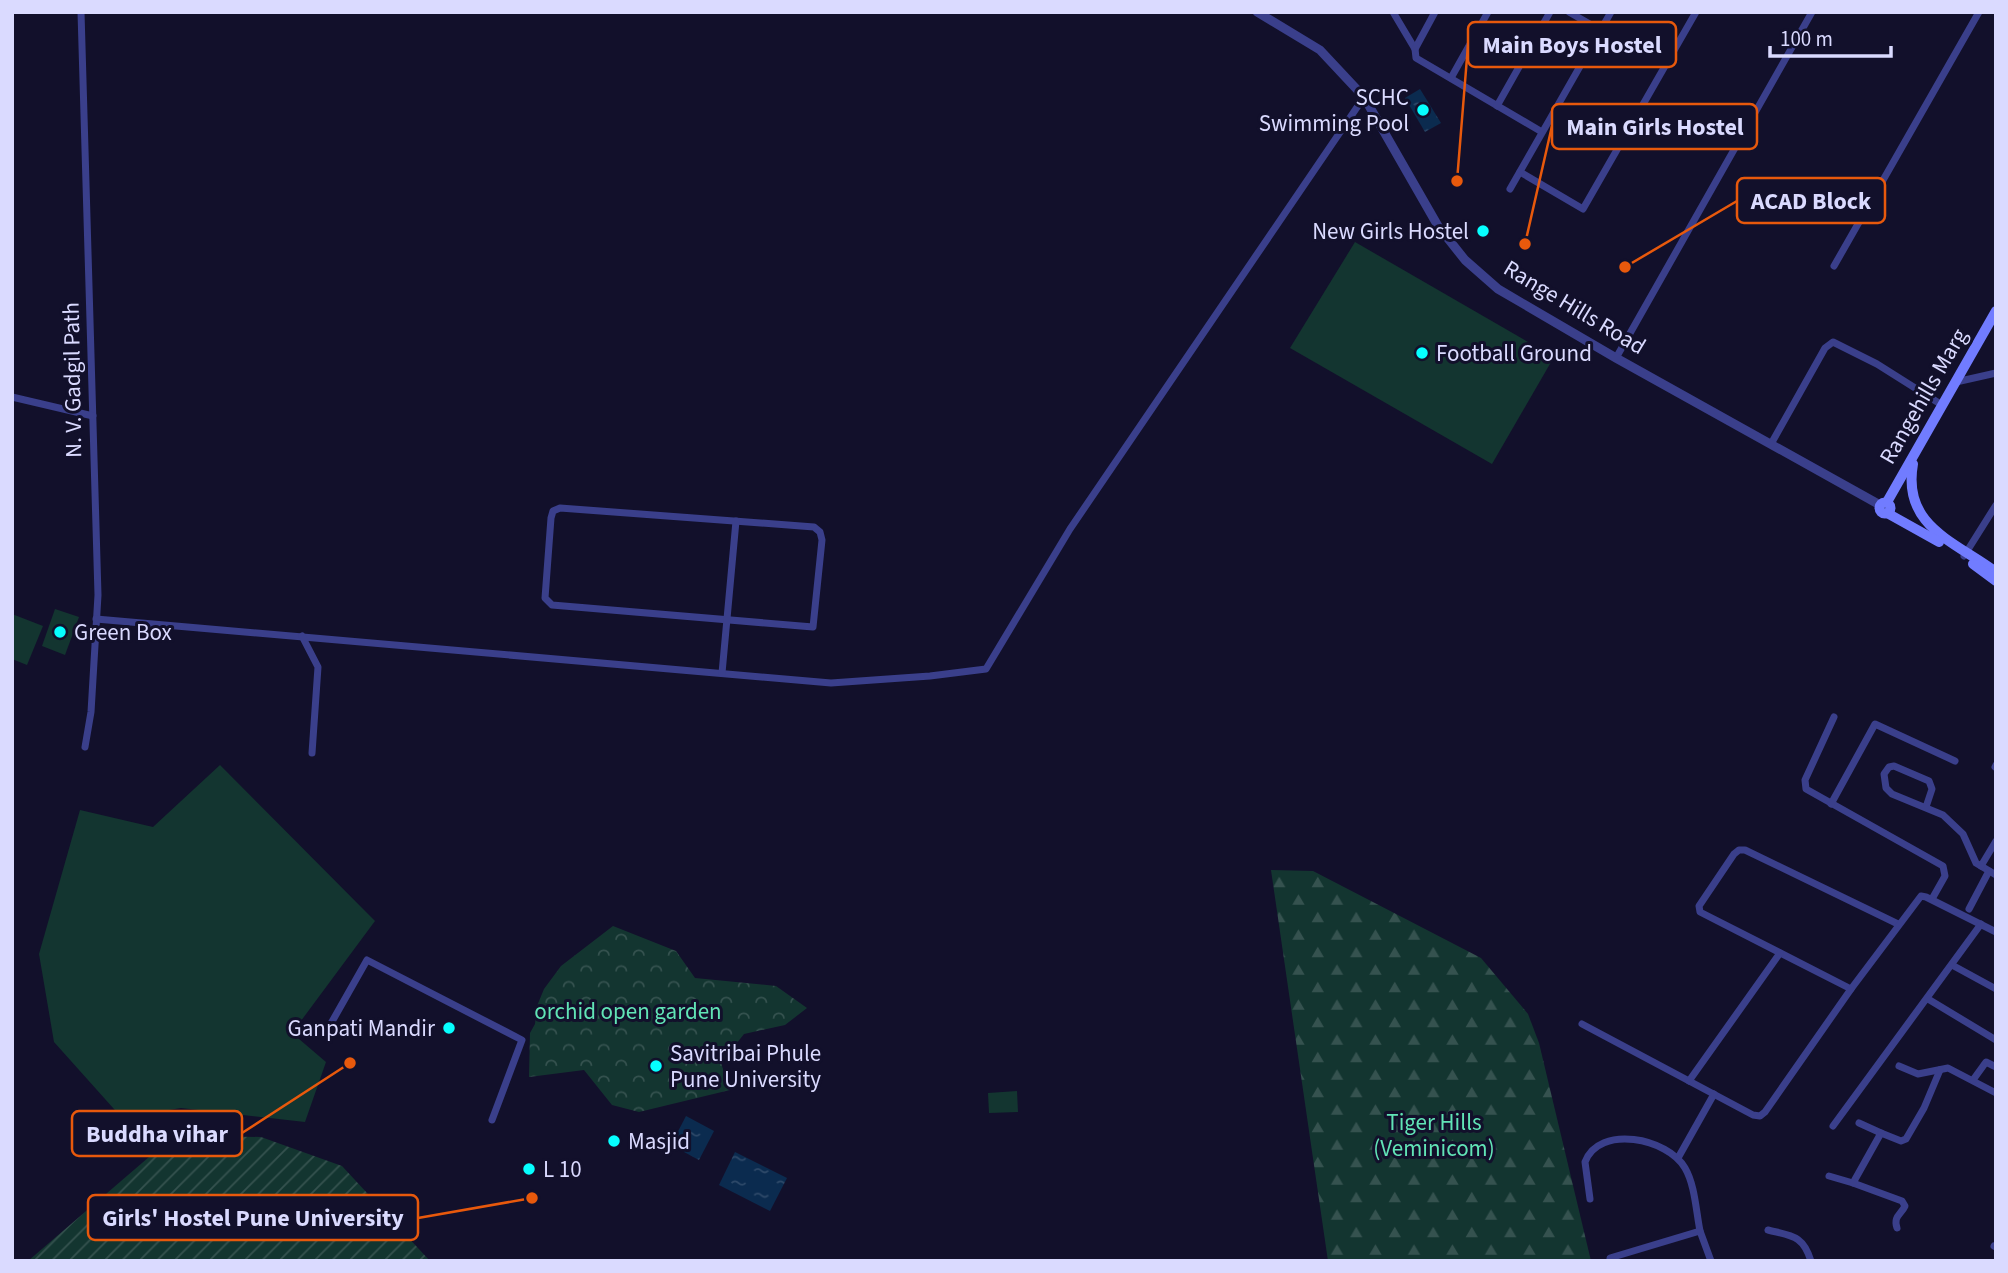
<svg xmlns="http://www.w3.org/2000/svg" width="2008" height="1273" font-family="'Source Sans 3',sans-serif">
<style>
.grass{fill:#133530}
.forest{fill:url(#forest-firs)}
.park{fill:url(#park-crowns)}
.garden{fill:url(#garden-furrows)}
.water{fill:url(#water-ripples)}
.lines{fill:none;stroke-linecap:round;stroke-linejoin:round}
.minor{stroke:#3a3f8b;stroke-width:7}
.tertiary{stroke:#3a3f8b;stroke-width:9}
.secondary{stroke:#717cff;stroke-width:10}
.poi-dot{fill:#06ffff;stroke:#12102b;stroke-width:2.5}
.labels{text-anchor:middle;stroke-width:6;stroke-linejoin:round;paint-order:stroke}
.poi-label{font-size:23px;fill:#dadaff;stroke:#12102b;text-anchor:start}
.street-label{font-size:23px;fill:#dadaff;stroke:#12102b}
.park-label{font-size:23px;fill:#61e4b6;stroke:#12102b}
.leader{fill:none;stroke:#e8590c;stroke-width:2.5}
.callout-dot{fill:#e8590c;stroke:#12102b;stroke-width:2.5}
.callout{fill:#12102b;stroke:#e8590c;stroke-width:2.5}
.callout-label{font-size:24px;text-anchor:middle;font-weight:bold;fill:#dadaff}
</style>
<defs>
<pattern id="forest-firs" width="22" height="20" patternUnits="userSpaceOnUse" patternTransform="scale(1.75)"><rect width="22" height="20" fill="#133530"/><path d="M5 1l3.5 6h-7zM16 11l3.5 6h-7z" fill="#35524f"/></pattern>
<pattern id="park-crowns" width="20" height="18" patternUnits="userSpaceOnUse" patternTransform="scale(1.75)"><rect width="20" height="18" fill="#133530"/><path d="M2 6a3 3 0 1 1 6 0M12 15a3 3 0 1 1 6 0" fill="none" stroke="#35524f"/></pattern>
<pattern id="garden-furrows" width="10" height="10" patternUnits="userSpaceOnUse" patternTransform="scale(1.75)"><rect width="10" height="10" fill="#133530"/><path d="M-1 1l2-2M0 10L10 0M9 11l2-2" fill="none" stroke="#35524f"/></pattern>
<pattern id="water-ripples" width="26" height="14" patternUnits="userSpaceOnUse" patternTransform="scale(1.75)"><rect width="26" height="14" fill="#0b2b4f"/><path d="M2 4q2-2 4 0t4 0M15 11q2-2 4 0t4 0" fill="none" stroke="#2e4969"/></pattern>
</defs>
<rect width="100%" height="100%" fill="#12102b"/>
<!-- grass -->
<g class="grass">
<path d="M 1355,242 L 1554,357 L 1492,464 L 1290,348 Z"/>
<path d="M 55,609 L 79,617 L 65,655 L 42,646 Z"/>
<path d="M 12,614 L 43,626 L 27,665 L 12,659 Z"/>
<path d="M 220,765 L 375,921 L 292,1033 L 326,1062 L 305,1122 L 181,1108 L 122,1118 L 54,1042 L 39,954 L 80,810 L 153,827 Z"/>
<path d="M 1017,1091 L 1018,1112 L 989,1113 L 988,1093 Z"/>
</g>
<!-- forest -->
<path class="forest" d="M 1271,870 L 1313,871 L 1481,958 L 1528,1014 L 1539,1043 L 1591,1261 L 1328,1261 Z"/>
<!-- park -->
<path class="park" d="M 613,926 L 676,951 L 695,978 L 776,986 L 807,1008 L 785,1025 L 744,1034 L 721,1063 L 730,1090 L 639,1112 L 612,1105 L 584,1070 L 529,1077 L 530,1033 L 535,1024 L 537,1006 L 544,989 L 561,966 Z"/>
<!-- garden -->
<path class="garden" d="M 207,1136 L 261,1137 L 342,1166 L 430,1261 L 28,1261 L 149,1157 Z"/>
<!-- water -->
<g class="water">
<path d="M 1420,89 L 1441,123 L 1425,132 L 1405,98 Z"/>
<path d="M 686,1116 L 714,1131 L 699,1160 L 671,1145 Z"/>
<path d="M 735,1152 L 787,1178 L 770,1211 L 719,1185 Z"/>
</g>
<g class="lines">
<!-- minor -->
<g class="minor">
<path d="M 81,12 L 98,595 L 91,712 L 85,747"/>
<path d="M 1393,12 L 1415,49"/>
<path d="M 1435,12 L 1415,49 L 1416,58 L 1542,132"/>
<path d="M 1569,12 L 1600,30"/>
<path d="M 1451,78 L 1488,12"/>
<path d="M 1497,106 L 1550,12"/>
<path d="M 1520,172 L 1583,209 L 1696,12"/>
<path d="M 1510,189 L 1611,12"/>
<path d="M 1834,266 L 1979,12"/>
<path d="M 1616,358 L 1812,12"/>
<path d="M 1956,382 L 1996,373"/>
<path d="M 12,397 L 93,416"/>
<path d="M 1771,444 L 1825,348 L 1833,342 L 1877,364 L 1942,405"/>
<path d="M 560,508 L 814,527 L 820,532 L 822,540 L 813,627 L 552,605 L 545,598 L 551,518 L 553,511 Z"/>
<path d="M 1964,556 L 1996,505"/>
<path d="M 96,619 L 831,683 L 930,676 L 986,669 L 1070,529 L 1364,97"/>
<path d="M 302,636 L 318,667 L 312,753"/>
<path d="M 722,673 L 736,521"/>
<path d="M 1834,717 L 1805,780 L 1806,789 L 1943,866 L 1945,876 L 1932,899"/>
<path d="M 1995,767 L 1996,765"/>
<path d="M 1831,804 L 1875,724 L 1955,761"/>
<path d="M 1926,807 L 1932,789 L 1929,781 L 1894,766 L 1889,767 L 1884,774 L 1886,788 L 1892,794 L 1943,815 L 1963,834 L 1976,863 L 1996,875"/>
<path d="M 1981,866 L 1996,841"/>
<path d="M 1969,909 L 1989,871"/>
<path d="M 1952,965 L 1996,989"/>
<path d="M 1851,989 L 1700,912 L 1699,906 L 1734,854 L 1739,850 L 1745,850 L 1898,924"/>
<path d="M 1928,999 L 1996,1040"/>
<path d="M 1582,1024 L 1753,1115 L 1760,1116 L 1765,1112 L 1851,989 L 1921,896 L 1926,897 L 1996,932"/>
<path d="M 325,1034 L 367,960 L 522,1040 L 492,1120"/>
<path d="M 1899,1066 L 1918,1074 L 1948,1068 L 1996,1093"/>
<path d="M 1973,1080 L 1986,1062 L 1996,1067"/>
<path d="M 1689,1081 L 1780,953"/>
<path d="M 1859,1123 L 1881,1133 L 1853,1183 L 1902,1201 L 1905,1206 C 1901,1215 1893,1216 1897,1228"/>
<path d="M 1833,1126 L 1981,924"/>
<path d="M 1881,1133 L 1901,1141 L 1906,1139 L 1924,1108 L 1940,1070"/>
<path d="M 1678,1158 L 1714,1094"/>
<path d="M 1829,1176 L 1853,1183"/>
<path d="M 1590,1199 L 1585,1162 C 1599,1124 1668,1138 1685,1168 C 1695,1185 1696,1211 1700,1231"/>
<path d="M 1768,1230 C 1792,1236 1803,1235 1811,1261"/>
<path d="M 1994,1246 L 1996,1247"/>
<path d="M 1610,1261 L 1610,1258 L 1700,1231 L 1711,1261"/>
</g>
<!-- tertiary -->
<path class="tertiary" d="M 1257,12 L 1320,50 L 1364,97 L 1438,226 L 1465,260 L 1498,289 L 1616,358 L 1880,505"/>
<!-- secondary -->
<g class="secondary">
<path d="M 1913,464 C 1902,526 1954,541 1996,572"/>
<path d="M 1887,502 L 1996,311"/>
<circle cx="1885" cy="508" r="5.5"/>
<path d="M 1887,513 L 1939,542"/>
<path d="M 1973,564 L 1996,581"/>
</g>
</g>
<!-- markers -->
<g class="poi-dot">
<circle cx="1423" cy="110" r="7"/>
<circle cx="1483" cy="231" r="7"/>
<circle cx="1422" cy="353" r="7"/>
<circle cx="60" cy="632" r="7"/>
<circle cx="449" cy="1028" r="7"/>
<circle cx="656" cy="1066" r="7"/>
<circle cx="614" cy="1141" r="7"/>
<circle cx="529" cy="1169" r="7"/>
</g>
<g class="labels">
<!-- poi labels -->
<g class="poi-label">
<text x="1409" y="105" text-anchor="end">SCHC<tspan x="1409" dy="26">Swimming Pool</tspan></text>
<text x="1469" y="239" text-anchor="end">New Girls Hostel</text>
<text x="1436" y="361">Football Ground</text>
<text x="74" y="640">Green Box</text>
<text x="435" y="1036" text-anchor="end">Ganpati Mandir</text>
<text x="670" y="1061">Savitribai Phule<tspan x="670" dy="26">Pune University</tspan></text>
<text x="628" y="1149">Masjid</text>
<text x="543" y="1177">L 10</text>
</g>
<!-- street labels -->
<g class="street-label">
<text transform="translate(1575 307) rotate(31)" y="8">Range Hills Road</text>
<text transform="translate(72 380) rotate(-91)" y="8">N. V. Gadgil Path</text>
<text transform="translate(1923 396) rotate(-60)" y="8">Rangehills Marg</text>
</g>
<!-- park labels -->
<g class="park-label">
<text x="628" y="1019">orchid open garden</text>
<text x="1434" y="1130">Tiger Hills<tspan x="1434" dy="26">(Veminicom)</tspan></text>
</g>
</g>
<!-- callouts -->
<path class="leader" d="M1457 181L1468 45M1525 244L1552 126M1625 267L1737 201M350 1063L242 1133M532 1198L418 1218"/>
<g class="callout-dot">
<circle cx="1457" cy="181" r="7"/>
<circle cx="1525" cy="244" r="7"/>
<circle cx="1625" cy="267" r="7"/>
<circle cx="350" cy="1063" r="7"/>
<circle cx="532" cy="1198" r="7"/>
</g>
<g class="callout">
<rect x="1468" y="22" width="208" height="45" rx="7"/>
<rect x="1552" y="104" width="205" height="45" rx="7"/>
<rect x="1737" y="178" width="148" height="45" rx="7"/>
<rect x="72" y="1111" width="170" height="45" rx="7"/>
<rect x="88" y="1195" width="330" height="45" rx="7"/>
</g>
<g class="callout-label">
<text x="1572" y="53">Main Boys Hostel</text>
<text x="1655" y="135">Main Girls Hostel</text>
<text x="1811" y="209">ACAD Block</text>
<text x="157" y="1142">Buddha vihar</text>
<text x="253" y="1226">Girls' Hostel Pune University</text>
</g>
<!-- border -->
<rect width="2008" height="1273" fill="none" stroke="#dadaff" stroke-width="28"/>
<!-- scale -->
<path d="M1770 46v10h121v-10" fill="none" stroke="#dadaff" stroke-width="3.5"/>
<text x="1780" y="46" font-size="21" fill="#dadaff" stroke="#12102b" stroke-width="5" paint-order="stroke">100 m</text>
</svg>
